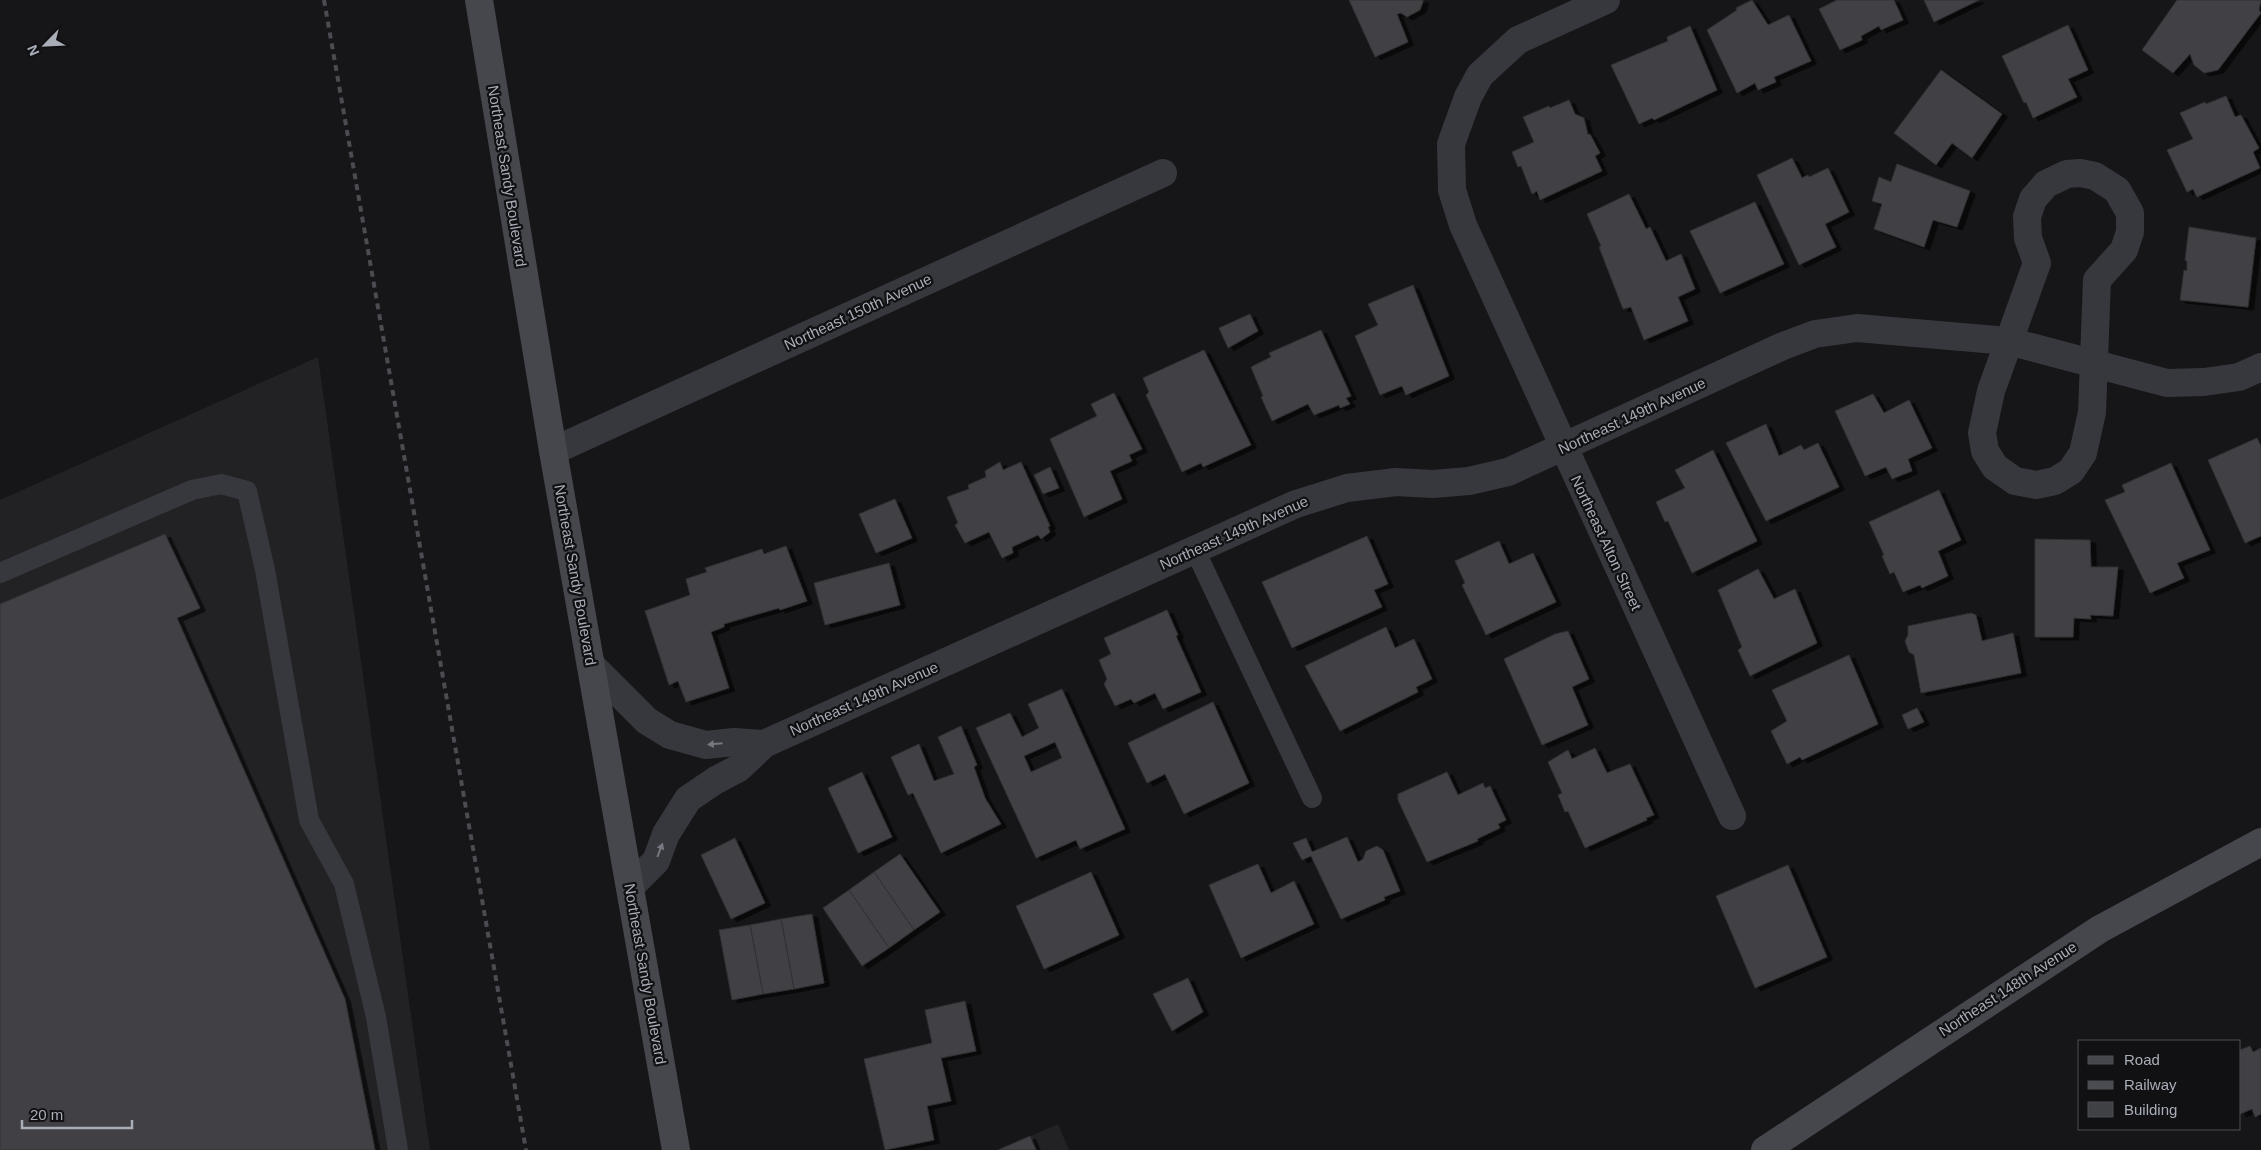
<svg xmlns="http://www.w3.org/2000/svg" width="2261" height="1150" font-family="Arial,sans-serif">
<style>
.built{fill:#222225}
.building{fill:#404145;stroke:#303034;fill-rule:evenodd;filter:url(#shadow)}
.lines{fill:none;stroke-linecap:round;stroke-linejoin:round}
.lane{stroke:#37383d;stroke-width:20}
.street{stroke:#37383d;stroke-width:28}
.secondary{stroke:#45474d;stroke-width:28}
.rail{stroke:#4a4c52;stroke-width:4;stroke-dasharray:6 5;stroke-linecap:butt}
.oneway{fill:#757881}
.labels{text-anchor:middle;stroke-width:4.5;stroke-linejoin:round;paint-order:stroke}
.street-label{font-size:15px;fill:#a8adb8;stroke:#111113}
</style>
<defs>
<filter id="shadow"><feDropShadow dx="5.5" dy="3" stdDeviation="0" flood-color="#0009"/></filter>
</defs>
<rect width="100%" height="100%" fill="#161618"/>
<!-- built -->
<g class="built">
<path d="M 318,357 L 430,1150 L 0,1150 L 0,500 Z"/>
<path d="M 1058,1124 L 1069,1150 L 999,1150 Z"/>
</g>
<!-- building -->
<g class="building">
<path d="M 1349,0 L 1423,0 L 1423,2 L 1420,10 L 1407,17 L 1401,13 L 1397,14 L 1408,42 L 1375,57 Z"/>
<path d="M 1752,0 L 1768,25 L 1789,15 L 1811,61 L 1774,77 L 1776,82 L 1758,90 L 1755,83 L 1737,93 L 1707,30 L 1737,10 L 1736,8 Z"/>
<path d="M 1837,0 L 1894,0 L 1903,20 L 1881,30 L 1879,26 L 1861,36 L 1862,40 L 1840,50 L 1819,9 Z"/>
<path d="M 1924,0 L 1979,0 L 1934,22 Z"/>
<path d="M 2177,0 L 2261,0 L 2259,10 L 2261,13 L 2218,70 L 2204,73 L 2194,65 L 2190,54 L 2173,73 L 2142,50 Z"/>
<path d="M 2068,25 L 2088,70 L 2068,79 L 2077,97 L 2033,118 L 2026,102 L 2024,103 L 2002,56 Z"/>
<path d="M 1690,26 L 1717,90 L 1654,120 L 1652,118 L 1639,124 L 1611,65 L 1668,41 L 1667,37 Z"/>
<path d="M 1941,70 L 2002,114 L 1972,158 L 1952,143 L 1936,165 L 1894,133 Z"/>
<path d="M 2226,96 L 2235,117 L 2241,115 L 2259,148 L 2253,152 L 2260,168 L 2197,197 L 2193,189 L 2187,192 L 2167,150 L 2193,139 L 2180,113 L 2205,102 L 2206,104 Z"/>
<path d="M 1569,100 L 1575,114 L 1584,118 L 1588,135 L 1590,134 L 1600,153 L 1595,156 L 1602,171 L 1540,200 L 1537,191 L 1532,194 L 1521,166 L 1518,167 L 1512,152 L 1534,142 L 1523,117 L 1549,106 L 1550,108 Z"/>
<path d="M 1792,158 L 1802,178 L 1808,175 L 1809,177 L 1828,168 L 1849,212 L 1825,224 L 1836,247 L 1799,265 L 1757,175 Z"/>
<path d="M 1897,164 L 1970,191 L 1957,227 L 1933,220 L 1924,247 L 1874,229 L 1882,204 L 1872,201 L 1879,177 L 1891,182 Z"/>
<path d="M 1629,194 L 1646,229 L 1650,227 L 1666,261 L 1681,254 L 1695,289 L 1678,297 L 1688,321 L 1644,340 L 1631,307 L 1623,309 L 1599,247 L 1601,246 L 1587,214 Z"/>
<path d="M 1755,202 L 1784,264 L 1720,293 L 1690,231 Z"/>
<path d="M 2189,227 L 2256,238 L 2248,307 L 2180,300 L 2184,270 L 2187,271 L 2187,261 L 2185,260 Z"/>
<path d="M 1413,285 L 1449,376 L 1406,395 L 1402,386 L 1380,395 L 1355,336 L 1378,325 L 1368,304 Z"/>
<path d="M 1250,314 L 1258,331 L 1228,348 L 1219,328 Z"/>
<path d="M 1321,330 L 1351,396 L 1346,398 L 1350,404 L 1340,408 L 1339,405 L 1314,415 L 1308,404 L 1272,421 L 1261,397 L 1263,396 L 1251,367 L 1271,357 L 1269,353 Z"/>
<path d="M 1204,350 L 1251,445 L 1203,467 L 1201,463 L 1182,472 L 1146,395 L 1149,392 L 1143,378 Z"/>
<path d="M 1114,393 L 1142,449 L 1129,455 L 1132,461 L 1110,471 L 1122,499 L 1084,517 L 1050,439 L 1097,416 L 1091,404 Z"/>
<path d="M 1873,394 L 1884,413 L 1909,400 L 1932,448 L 1908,459 L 1912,471 L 1892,479 L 1886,467 L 1865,476 L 1835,411 Z"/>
<path d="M 1766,424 L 1779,456 L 1801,445 L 1804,450 L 1818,443 L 1839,487 L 1766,521 L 1726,443 Z"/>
<path d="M 2257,438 L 2261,446 L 2261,536 L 2245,543 L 2208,460 Z"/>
<path d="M 1713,450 L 1757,541 L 1692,573 L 1668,521 L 1665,522 L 1656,502 L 1685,488 L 1675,470 Z"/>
<path d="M 1000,462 L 1003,470 L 1021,462 L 1050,526 L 1048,527 L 1050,532 L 1041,539 L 1038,535 L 1012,547 L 1013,553 L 1002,558 L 989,532 L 965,543 L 955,525 L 958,523 L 947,497 L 969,489 L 968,485 L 986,477 L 985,471 Z"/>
<path d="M 2171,463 L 2210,550 L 2177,563 L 2184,578 L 2150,593 L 2105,500 L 2125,492 L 2122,485 Z"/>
<path d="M 1050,467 L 1059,488 L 1043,494 L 1034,475 Z"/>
<path d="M 1939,490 L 1961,540 L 1938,551 L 1948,576 L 1922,588 L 1920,585 L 1903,592 L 1894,572 L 1890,574 L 1882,556 L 1884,555 L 1869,522 Z"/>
<path d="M 895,499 L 912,538 L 876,553 L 859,514 Z"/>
<path d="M 165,534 L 200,608 L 177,618 L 345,999 L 375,1150 L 0,1150 L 0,604 Z"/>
<path d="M 1367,536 L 1388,584 L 1374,590 L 1382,607 L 1292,648 L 1262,582 Z"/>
<path d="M 2035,539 L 2090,540 L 2091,567 L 2118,567 L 2113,616 L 2090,615 L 2091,619 L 2074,618 L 2073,637 L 2035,637 Z"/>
<path d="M 1499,541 L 1509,564 L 1533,553 L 1556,602 L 1486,635 L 1462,585 L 1465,583 L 1455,561 Z"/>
<path d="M 786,546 L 807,601 L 780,610 L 779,608 L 724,624 L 724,627 L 711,632 L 729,688 L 686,702 L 678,681 L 669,685 L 645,611 L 690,595 L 686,579 L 707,572 L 705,568 L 762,549 L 764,554 Z"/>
<path d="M 889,563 L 900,605 L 825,625 L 814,583 Z"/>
<path d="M 1758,569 L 1774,599 L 1795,589 L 1817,643 L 1750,676 L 1738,650 L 1742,647 L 1718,590 Z"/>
<path d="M 1167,610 L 1178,635 L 1176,636 L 1201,692 L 1163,709 L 1155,693 L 1134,703 L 1131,699 L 1115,706 L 1104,684 L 1107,679 L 1099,660 L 1111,654 L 1104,638 Z"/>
<path d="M 1971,613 L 1976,615 L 1982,641 L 2013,633 L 2021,673 L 1921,693 L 1914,655 L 1909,652 L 1905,641 L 1908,635 L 1908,626 Z"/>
<path d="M 1386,627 L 1395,648 L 1414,639 L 1432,679 L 1416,687 L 1418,692 L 1340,731 L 1305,666 Z"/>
<path d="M 1568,631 L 1589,679 L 1572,687 L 1588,725 L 1542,745 L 1504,659 L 1555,634 Z"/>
<path d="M 1849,655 L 1878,724 L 1802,760 L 1800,757 L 1787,764 L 1771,731 L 1787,721 L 1772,690 Z"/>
<path d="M 1062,689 L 1125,829 L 1080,849 L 1076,840 L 1036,858 L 976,728 L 1010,713 L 1022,737 L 1039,728 L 1028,704 ZM 1055,742 L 1062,758 L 1031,772 L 1024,756 Z"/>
<path d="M 1213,702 L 1249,783 L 1184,814 L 1165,774 L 1147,783 L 1128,743 Z"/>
<path d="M 1917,708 L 1924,722 L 1908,729 L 1902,715 Z"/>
<path d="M 961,726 L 977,765 L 974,767 L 985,798 L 1001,824 L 941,853 L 913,793 L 908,795 L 891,757 L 919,744 L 934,781 L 954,774 L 938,737 Z"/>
<path d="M 1595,748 L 1607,773 L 1630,764 L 1654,815 L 1646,818 L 1647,820 L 1585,848 L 1568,811 L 1565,812 L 1558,795 L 1562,793 L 1548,762 L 1568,750 L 1572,759 Z"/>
<path d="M 862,772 L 892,837 L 858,853 L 828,788 Z"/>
<path d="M 1447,772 L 1458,795 L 1483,783 L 1485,788 L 1490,786 L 1506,820 L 1498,824 L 1500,828 L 1477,839 L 1478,841 L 1427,862 L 1398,800 L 1398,794 Z"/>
<path d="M 1347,837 L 1358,862 L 1363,859 L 1366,851 L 1377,846 L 1383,850 L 1400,891 L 1384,897 L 1385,900 L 1341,919 L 1311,856 L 1302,860 L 1293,843 L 1306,838 L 1312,852 Z"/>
<path d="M 735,838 L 765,903 L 731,919 L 701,855 Z"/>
<path d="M 900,854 L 940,912 L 914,930 L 874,872 Z"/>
<path d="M 1258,864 L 1271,893 L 1294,881 L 1314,924 L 1241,958 L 1209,885 Z"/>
<path d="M 1788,865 L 1827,957 L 1755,988 L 1716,896 Z"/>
<path d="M 874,872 L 914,930 L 889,948 L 849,890 Z"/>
<path d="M 1091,872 L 1119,935 L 1044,969 L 1016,906 Z"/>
<path d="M 849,890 L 889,948 L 862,966 L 823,908 Z"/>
<path d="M 812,914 L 824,983 L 794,989 L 781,919 Z"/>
<path d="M 781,919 L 794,989 L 763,994 L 750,925 Z"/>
<path d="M 750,925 L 763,994 L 732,1000 L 719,930 Z"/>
<path d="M 1188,978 L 1203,1012 L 1172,1031 L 1153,994 Z"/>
<path d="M 965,1001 L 976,1051 L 941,1058 L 951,1101 L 927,1106 L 934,1140 L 885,1150 L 864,1059 L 932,1043 L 925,1010 Z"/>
<path d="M 2250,1046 L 2253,1052 L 2261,1048 L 2261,1114 L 2255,1117 L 2252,1109 L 2240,1114 L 2240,1050 Z"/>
<path d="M 1030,1136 L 1036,1150 L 998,1150 Z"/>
</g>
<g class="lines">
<!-- lane -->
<g class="lane">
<path d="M 1195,550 L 1312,798"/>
<path d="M 0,573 L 192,490 L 221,484 L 247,491 L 265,570 L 309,820 L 344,884 L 376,1017 L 398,1150"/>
</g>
<!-- street -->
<g class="street">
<path d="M 1606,0 L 1518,40 L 1480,75 L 1468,97 L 1451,144 L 1452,190 L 1463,225 L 1732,816"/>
<path d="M 2080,173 L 2095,176 L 2117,190 L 2130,213 L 2130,232 L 2124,250 L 2097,280 L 2092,412 L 2083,453 L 2071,471 L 2055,481 L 2036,485 L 2015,481 L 1995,467 L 1985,451 L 1982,433 L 1991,391 L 2037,263 L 2028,238 L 2027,217 L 2033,199 L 2046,184 L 2067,174 Z"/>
<path d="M 553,451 L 1163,173"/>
<path d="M 591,665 L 647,721 L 670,735 L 706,745 L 734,742 L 764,744"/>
<path d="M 630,887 L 656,861 L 666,834 L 688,799 L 716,780 L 739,768 L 764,744 L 1296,504 L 1347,488 L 1396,482 L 1433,484 L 1469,481 L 1508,472 L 1783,346 L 1815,334 L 1857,328 L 2008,341 L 2167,383 L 2204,382 L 2239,377 L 2261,367"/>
</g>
<!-- secondary -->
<g class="secondary">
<path d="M 479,0 L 553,451 L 676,1150"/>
<path d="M 1765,1150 L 2100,929 L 2261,842"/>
</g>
<!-- rail -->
<path class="rail" d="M 324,0 L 526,1150"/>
</g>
<!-- one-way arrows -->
<defs><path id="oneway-solid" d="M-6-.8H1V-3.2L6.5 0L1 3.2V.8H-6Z" transform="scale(1.25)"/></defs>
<g class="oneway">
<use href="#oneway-solid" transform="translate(715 744) rotate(175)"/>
<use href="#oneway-solid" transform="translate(660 850) rotate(-69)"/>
</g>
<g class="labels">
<!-- street labels -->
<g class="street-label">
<text transform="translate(507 176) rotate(81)" y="5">Northeast Sandy Boulevard</text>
<text transform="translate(858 312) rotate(-25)" y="5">Northeast 150th Avenue</text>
<text transform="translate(1632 416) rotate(-25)" y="5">Northeast 149th Avenue</text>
<text transform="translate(1234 533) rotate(-24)" y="5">Northeast 149th Avenue</text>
<text transform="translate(1606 543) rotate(65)" y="5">Northeast Alton Street</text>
<text transform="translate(575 575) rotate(80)" y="5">Northeast Sandy Boulevard</text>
<text transform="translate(864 699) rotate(-24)" y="5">Northeast 149th Avenue</text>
<text transform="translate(645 974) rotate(80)" y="5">Northeast Sandy Boulevard</text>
<text transform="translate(2008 989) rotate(-33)" y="5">Northeast 148th Avenue</text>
</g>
</g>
<!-- legend -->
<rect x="2078" y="1040" width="162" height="90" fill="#111113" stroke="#4d4f55"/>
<rect x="2088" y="1056" width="25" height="8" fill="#45474d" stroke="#4d4f55"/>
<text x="2124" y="1065" font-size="15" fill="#a8adb8">Road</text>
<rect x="2088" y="1081" width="25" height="8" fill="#4a4c52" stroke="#4d4f55"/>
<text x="2124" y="1090" font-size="15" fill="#a8adb8">Railway</text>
<rect x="2088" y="1102" width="25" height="15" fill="#404145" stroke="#4d4f55"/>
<text x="2124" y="1115" font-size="15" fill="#a8adb8">Building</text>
<!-- north arrow -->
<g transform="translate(45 45) rotate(246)" stroke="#111113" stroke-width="4" paint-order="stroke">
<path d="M0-4L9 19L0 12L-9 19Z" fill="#a8adb8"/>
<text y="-8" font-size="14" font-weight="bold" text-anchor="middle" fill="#a8adb8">N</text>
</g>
<!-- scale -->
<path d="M22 1120v8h110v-8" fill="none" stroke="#a8adb8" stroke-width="2.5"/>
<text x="30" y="1120" font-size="15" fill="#a8adb8" stroke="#111113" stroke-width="4" paint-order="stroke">20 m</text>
</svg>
